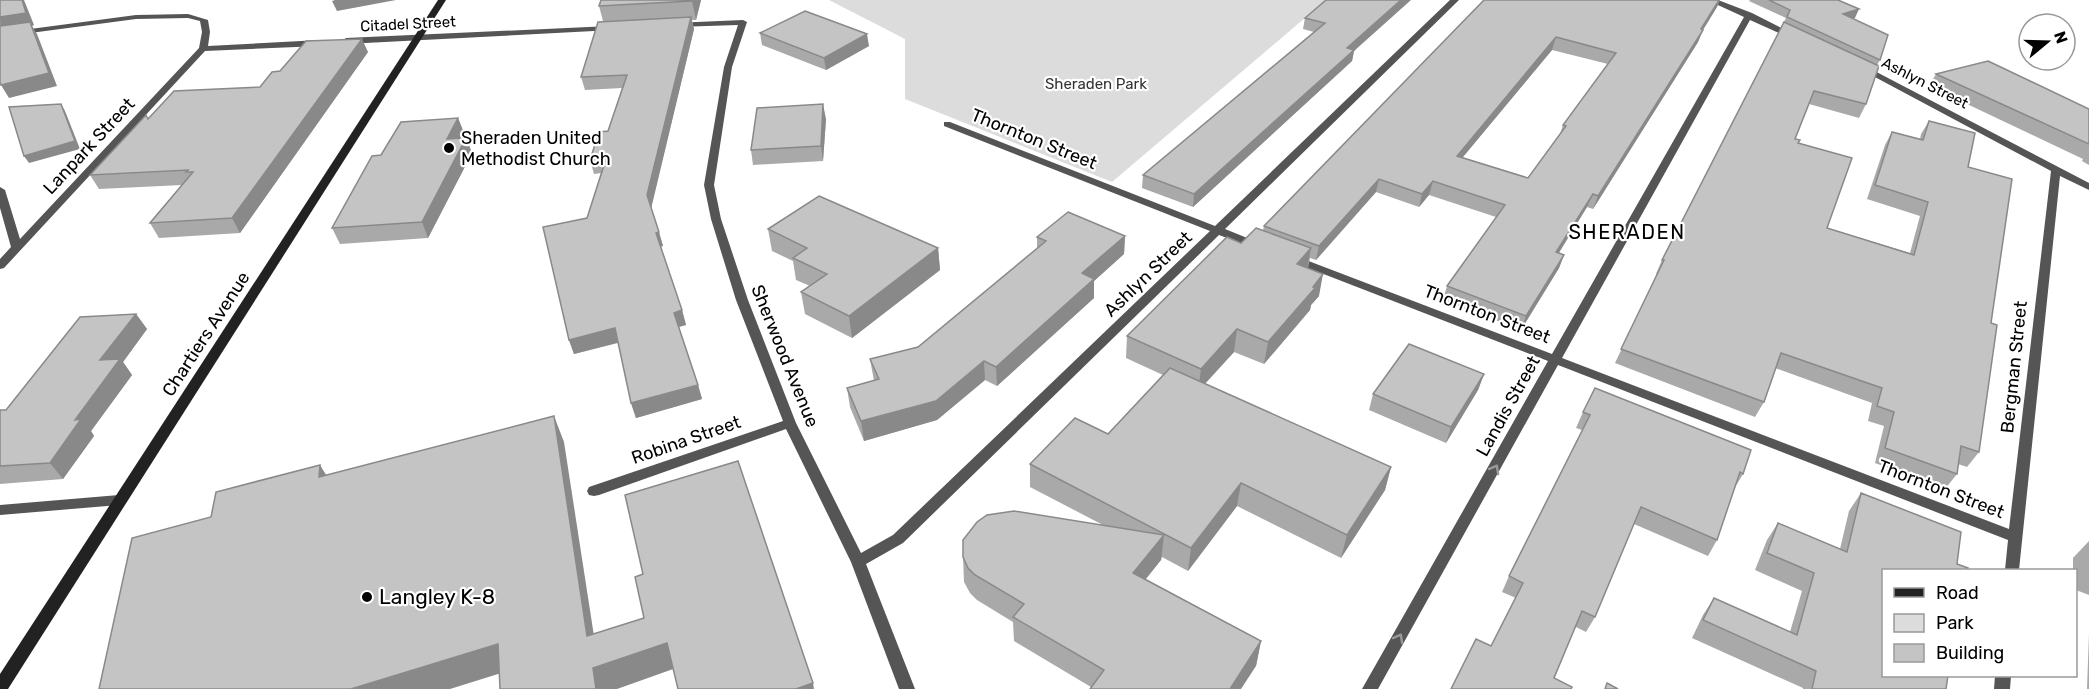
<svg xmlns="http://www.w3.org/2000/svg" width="2089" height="689" font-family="Rubik,sans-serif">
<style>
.green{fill:#dcdcdc}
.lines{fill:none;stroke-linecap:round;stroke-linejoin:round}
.street{fill:#555;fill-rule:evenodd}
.secondary{fill:#222;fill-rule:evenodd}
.wall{fill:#a9a9a9;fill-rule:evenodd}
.shaded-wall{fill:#898989}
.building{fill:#c4c4c4;stroke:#898989;stroke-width:1.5;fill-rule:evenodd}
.oneway{stroke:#999}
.poi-dot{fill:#000;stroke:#fff;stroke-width:2}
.labels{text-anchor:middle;stroke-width:4.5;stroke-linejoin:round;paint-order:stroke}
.far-street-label{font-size:15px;fill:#000;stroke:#fff}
.far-park-label{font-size:15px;fill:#333;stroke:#fff}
.poi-label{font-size:18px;fill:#000;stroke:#fff;text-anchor:start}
.street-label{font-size:18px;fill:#000;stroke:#fff}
.neighbourhood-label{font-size:20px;letter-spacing:1.5px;fill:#000;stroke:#fff}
.near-poi-label{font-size:21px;fill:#000;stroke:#fff;text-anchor:start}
</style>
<rect width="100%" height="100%" fill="#fff"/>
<!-- green -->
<path class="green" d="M 829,0 L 1326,0 L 1112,182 L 905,99 L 905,39 Z"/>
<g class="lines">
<!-- street -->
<g class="street">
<path d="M 1450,0 L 1459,0 L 1225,229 L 1262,244 L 1263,246 L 1262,248 L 1254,248 L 1219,235 L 903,543 L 866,564 L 915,689 L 899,689 L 851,562 L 786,429 L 599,495 L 594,496 L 589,495 L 587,491 L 589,487 L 783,421 L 736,300 L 711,219 L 704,185 L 724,67 L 738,25 L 676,27 L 672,25 L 673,23 L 743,20 L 747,22 L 732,67 L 714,185 L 721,219 L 748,300 L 796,423 L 861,553 L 893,535 L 1210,231 L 944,126 L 944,122 L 950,122 L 1215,226 Z"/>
<path d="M 1707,0 L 1718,0 L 1752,13 L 1799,37 L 1792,39 L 1750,20 L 1562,358 L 2009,529 L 2051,171 L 1858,68 L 1865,66 L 2089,183 L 2089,190 L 2060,176 L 2019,570 L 2005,570 L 2008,540 L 1558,365 L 1378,689 L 1362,689 L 1548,361 L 1290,261 L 1289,259 L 1294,256 L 1298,257 L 1552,354 L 1744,17 Z"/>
<path d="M 188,14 L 208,20 L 210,32 L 208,46 L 320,40 L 324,43 L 320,46 L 205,51 L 4,268 L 0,269 L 0,259 L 11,247 L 0,208 L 0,187 L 5,190 L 20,239 L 199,48 L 202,32 L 200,21 L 188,18 L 136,19 L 0,37 L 0,33 L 136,15 Z"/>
<path d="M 610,26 L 614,28 L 613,30 L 346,44 L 342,41 L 346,38 Z"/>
<path d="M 119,495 L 124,496 L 126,500 L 124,504 L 119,505 L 0,515 L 0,505 Z"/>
<path d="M 1995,676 L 2011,676 L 2010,689 L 1994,689 Z"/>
</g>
<!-- secondary -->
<path class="secondary" d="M 438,0 L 446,0 L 8,689 L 0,689 L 0,674 Z"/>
</g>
<!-- wall -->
<g class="wall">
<path d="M 701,0 L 696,20 L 692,20 L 694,29 L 651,207 L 663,246 L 660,246 L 682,310 L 686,325 L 679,327 L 698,385 L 702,399 L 636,418 L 631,403 L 618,343 L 574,354 L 569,340 L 587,218 L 601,173 L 594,174 L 590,160 L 608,131 L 622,88 L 585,90 L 581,77 L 603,21 L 599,6 Z"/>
<path d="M 1326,0 L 1354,51 L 1352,61 L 1193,207 L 1142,188 L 1143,175 L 1314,32 L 1303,29 L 1305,18 Z"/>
<path d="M 1484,0 L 1720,0 L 1717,7 L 1703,30 L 1698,42 L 1593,209 L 1587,207 L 1559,253 L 1564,255 L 1559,268 L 1521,330 L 1443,300 L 1447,286 L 1496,217 L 1429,195 L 1419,207 L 1376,192 L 1316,260 L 1310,258 L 1308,268 L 1319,296 L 1311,305 L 1310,310 L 1264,364 L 1234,352 L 1205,384 L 1391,467 L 1385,490 L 1341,558 L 1237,506 L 1188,571 L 1162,557 L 1161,560 L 1146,579 L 1261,641 L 1256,666 L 1091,687 L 1014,641 L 1013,622 L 977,600 L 970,593 L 964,582 L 963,557 L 1103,525 L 1030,487 L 1030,464 L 1108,434 L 1163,375 L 1126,358 L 1127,336 L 1241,243 L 1263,230 L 1264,226 ZM 1552,50 L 1608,64 L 1563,125 L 1560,134 L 1528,178 L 1462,158 Z"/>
<path d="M 1750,0 L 1838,0 L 1855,18 L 1852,19 L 1880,60 L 1877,65 L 1866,104 L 1859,118 L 1809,104 L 1795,139 L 1798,143 L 1827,228 L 1910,253 L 1920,216 L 1867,199 L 1885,145 L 1892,132 L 1920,139 L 1921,134 L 1929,121 L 1968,167 L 1991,323 L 1979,452 L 1967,467 L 1958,464 L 1957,474 L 1945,489 L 1875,463 L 1884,426 L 1868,421 L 1872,403 L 1775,368 L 1764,402 L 1755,417 L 1615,363 L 1657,274 L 1656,274 L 1662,260 L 1786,18 L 1749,1 Z"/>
<path d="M 760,33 L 869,46 L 826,70 L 762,45 Z"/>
<path d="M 368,52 L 240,233 L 159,238 L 150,223 L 182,185 L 99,189 L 90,175 L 148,119 L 260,87 L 280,71 Z"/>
<path d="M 1936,74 L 2089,109 L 2089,165 L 2082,161 L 2083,159 L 1929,86 Z"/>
<path d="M 458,118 L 464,133 L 461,139 L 466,138 L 472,153 L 428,238 L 340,244 L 332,228 L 381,155 Z"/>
<path d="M 826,119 L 823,161 L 753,165 L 751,150 Z"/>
<path d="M 768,229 L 938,248 L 940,270 L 852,338 L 805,314 L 801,292 L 810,286 L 796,280 L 793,261 L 772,251 Z"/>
<path d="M 1125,236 L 1124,254 L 1094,281 L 1094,298 L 997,386 L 985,380 L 937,420 L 864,441 L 850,407 L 847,388 L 874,381 L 870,359 L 918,347 L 1037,249 L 1037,237 Z"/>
<path d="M 136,314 L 147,329 L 123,362 L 132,375 L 91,431 L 94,436 L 63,479 L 0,484 L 0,410 L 6,410 Z"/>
<path d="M 1484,374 L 1478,390 L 1446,443 L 1369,410 L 1373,394 Z"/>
<path d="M 1583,412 L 1743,474 L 1734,489 L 1717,540 L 1708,556 L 1634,524 L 1595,617 L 1586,632 L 1576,627 L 1491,646 L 1516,598 L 1502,592 L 1509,576 L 1582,430 L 1576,428 Z"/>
<path d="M 1861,493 L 1884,570 L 1946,689 L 1803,689 L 1803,688 L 1692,638 L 1703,615 L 1714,598 L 1790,632 L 1802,591 L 1755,570 L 1767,540 L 1778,523 L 1840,549 L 1849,511 Z"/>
<path d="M 2089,541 L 2089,595 L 2076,590 L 2076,570 L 2073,570 L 2073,558 Z"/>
<path d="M 2089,633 L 2089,689 L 2087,689 Z"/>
</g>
<!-- shaded-wall -->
<g class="shaded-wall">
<path d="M 22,0 L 24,0 L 34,25 L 32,26 L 37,34 L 57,86 L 9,98 L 1,85 L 0,17 Z"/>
<path d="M 335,0 L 396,0 L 337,11 L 332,1 Z"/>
<path d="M 692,0 L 701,0 L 696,20 L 692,1 Z"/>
<path d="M 1401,0 L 1411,0 L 1354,51 L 1352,61 L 1193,207 L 1194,194 L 1347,48 Z"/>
<path d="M 1719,0 L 1720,0 L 1717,7 L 1696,41 L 1701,29 Z"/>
<path d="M 1859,9 L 1855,18 L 1838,23 L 1843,14 Z"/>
<path d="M 691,17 L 694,29 L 651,209 L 647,195 Z"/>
<path d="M 1703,30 L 1698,42 L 1593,209 L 1598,196 Z"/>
<path d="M 867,34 L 869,46 L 826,70 L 824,58 Z"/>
<path d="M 1556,37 L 1552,50 L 1453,169 L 1457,156 Z"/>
<path d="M 362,39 L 368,52 L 240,233 L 232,218 Z"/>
<path d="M 61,104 L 65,111 L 80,149 L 29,163 L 24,156 Z"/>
<path d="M 823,104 L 826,119 L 823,161 L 821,146 Z"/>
<path d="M 458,118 L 464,133 L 453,154 L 447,139 Z"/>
<path d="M 466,138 L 472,153 L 428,238 L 422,222 Z"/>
<path d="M 1379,179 L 1376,192 L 1316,260 L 1319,246 Z"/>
<path d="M 1433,181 L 1429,195 L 1419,207 L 1422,194 Z"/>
<path d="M 1593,194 L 1587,207 L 1551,265 L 1556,252 Z"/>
<path d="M 659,232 L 663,246 L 660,247 L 656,233 Z"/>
<path d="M 1125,236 L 1124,254 L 1094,281 L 1094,298 L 997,386 L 996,367 L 1082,273 Z"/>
<path d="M 938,248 L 940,270 L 852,338 L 849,316 Z"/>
<path d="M 1311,248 L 1307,270 L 1297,264 Z"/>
<path d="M 1564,255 L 1559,268 L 1521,330 L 1526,316 Z"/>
<path d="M 1323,274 L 1319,296 L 1311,305 L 1310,310 L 1264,364 L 1268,342 Z"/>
<path d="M 682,310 L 686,325 L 678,327 L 674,313 Z"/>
<path d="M 136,314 L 147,329 L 123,362 L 132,375 L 91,431 L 94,436 L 63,479 L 50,463 L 75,420 L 100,360 Z"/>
<path d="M 615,328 L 620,342 L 574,354 L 569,340 Z"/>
<path d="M 1237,329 L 1234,352 L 1198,391 L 1201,369 Z"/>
<path d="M 984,361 L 985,380 L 937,420 L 864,441 L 861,421 Z"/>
<path d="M 1484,374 L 1478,390 L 1446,443 L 1451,427 Z"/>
<path d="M 698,385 L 702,399 L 636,418 L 631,403 Z"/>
<path d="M 554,416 L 564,442 L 598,662 L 587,636 Z"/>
<path d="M 320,465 L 336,491 L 319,477 Z"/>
<path d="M 1391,467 L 1385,490 L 1341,558 L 1347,535 Z"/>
<path d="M 1241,483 L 1237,506 L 1188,571 L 1191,548 Z"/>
<path d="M 1164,535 L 1161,560 L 1131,597 L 1133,573 Z"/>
<path d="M 1261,641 L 1256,666 L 1241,689 L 1230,689 Z"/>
<path d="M 667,643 L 676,668 L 617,689 L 596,689 L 593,668 Z"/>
<path d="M 498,644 L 511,670 L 450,689 L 351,689 Z"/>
<path d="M 813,683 L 814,689 L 796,689 Z"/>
</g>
<!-- building -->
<g class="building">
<path d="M 0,0 L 22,0 L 26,13 L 0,17 Z"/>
<path d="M 601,0 L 692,0 L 692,1 L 599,6 Z"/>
<path d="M 1326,0 L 1401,0 L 1347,48 L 1354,50 L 1194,194 L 1143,175 L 1325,23 L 1305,18 Z"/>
<path d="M 1484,0 L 1719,0 L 1701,29 L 1703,30 L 1598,196 L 1593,194 L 1556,252 L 1564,255 L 1526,316 L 1447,286 L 1505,205 L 1433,181 L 1422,194 L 1379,179 L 1319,246 L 1264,226 ZM 1556,37 L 1616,53 L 1563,125 L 1566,126 L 1528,178 L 1457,156 Z"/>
<path d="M 1769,0 L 1838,0 L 1859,9 L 1843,14 L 1888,35 L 1880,60 L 1787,17 L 1790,10 Z"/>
<path d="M 805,11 L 867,34 L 824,58 L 760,33 Z"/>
<path d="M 691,17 L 647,195 L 659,232 L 656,233 L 682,310 L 674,313 L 698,385 L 631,403 L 615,328 L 569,340 L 543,227 L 587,218 L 606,159 L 590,160 L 599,132 L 608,131 L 627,75 L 581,77 L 598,22 Z"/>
<path d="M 30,22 L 49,73 L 1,85 L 0,82 L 0,26 Z"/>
<path d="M 1784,22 L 1879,66 L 1866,104 L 1814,91 L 1795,139 L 1800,140 L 1798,143 L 1852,158 L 1827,228 L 1914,255 L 1928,202 L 1875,185 L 1892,132 L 1923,140 L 1929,121 L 1975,133 L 1968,167 L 2012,179 L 1991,323 L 1997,325 L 1979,452 L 1961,446 L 1957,474 L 1885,448 L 1894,412 L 1877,406 L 1882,388 L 1781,353 L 1764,402 L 1621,349 L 1664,260 L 1662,260 Z"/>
<path d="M 362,39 L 232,218 L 150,223 L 193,172 L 186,172 L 188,170 L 90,175 L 146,115 L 148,119 L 174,91 L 260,87 L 272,72 L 280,71 L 306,41 Z"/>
<path d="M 1988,61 L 2089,109 L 2089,144 L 1936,74 Z"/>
<path d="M 61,104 L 75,141 L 24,156 L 9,107 Z"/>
<path d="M 823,104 L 821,146 L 751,150 L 757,108 Z"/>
<path d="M 458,118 L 447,139 L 466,138 L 422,222 L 332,228 L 372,156 L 381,155 L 401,122 Z"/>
<path d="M 819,196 L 938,248 L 849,316 L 801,292 L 827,274 L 793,258 L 807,248 L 768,229 Z"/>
<path d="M 1068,212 L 1125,236 L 1082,273 L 1094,279 L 996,367 L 984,361 L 936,401 L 861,421 L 847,388 L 879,379 L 870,359 L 918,347 L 1046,241 L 1037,237 Z"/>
<path d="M 1256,228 L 1311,248 L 1297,264 L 1323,274 L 1313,287 L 1315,288 L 1268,342 L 1237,329 L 1201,369 L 1127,336 L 1227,237 L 1241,243 Z"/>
<path d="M 136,314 L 100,360 L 120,359 L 75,420 L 81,419 L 50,463 L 0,466 L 0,410 L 6,410 L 80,317 Z"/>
<path d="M 1409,344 L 1484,374 L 1451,427 L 1373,394 Z"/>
<path d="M 1170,368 L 1391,467 L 1347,535 L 1241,483 L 1191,548 L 1030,464 L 1075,418 L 1108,434 Z"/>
<path d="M 1595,388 L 1751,450 L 1743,474 L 1740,472 L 1717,540 L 1641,507 L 1595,617 L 1582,611 L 1554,678 L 1572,687 L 1571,689 L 1451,689 L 1476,639 L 1491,646 L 1523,583 L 1509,576 L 1590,415 L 1583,412 Z"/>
<path d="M 554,416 L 587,636 L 644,618 L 635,577 L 643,574 L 625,495 L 738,461 L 813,683 L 796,689 L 678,689 L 667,643 L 593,668 L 596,689 L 500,689 L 498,644 L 351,689 L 99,689 L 132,538 L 211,517 L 216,492 L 320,465 L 319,477 Z"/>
<path d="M 1861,493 L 1961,532 L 1957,564 L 1968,568 L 1967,570 L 1884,570 L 1884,675 L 1948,675 L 1946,689 L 1812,689 L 1816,671 L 1703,620 L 1714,598 L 1797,635 L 1814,573 L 1767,553 L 1778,523 L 1847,552 Z"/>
<path d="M 1014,511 L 1164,535 L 1133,573 L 1261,641 L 1230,689 L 1090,689 L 1104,670 L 1013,617 L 1024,604 L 975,575 L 968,568 L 963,557 L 963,540 L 977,522 L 987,515 Z"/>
<path d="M 1607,683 L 1618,689 L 1605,689 Z"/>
</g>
<!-- one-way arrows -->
<defs><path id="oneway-chevron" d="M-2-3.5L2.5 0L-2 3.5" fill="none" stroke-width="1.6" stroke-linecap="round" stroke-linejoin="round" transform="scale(1.5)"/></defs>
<g class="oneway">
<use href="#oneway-chevron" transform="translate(1495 469) rotate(-61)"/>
<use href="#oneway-chevron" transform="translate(1399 638) rotate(-61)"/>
</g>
<!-- markers -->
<g class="poi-dot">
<circle cx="449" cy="148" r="6"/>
<circle cx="367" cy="597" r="6"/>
</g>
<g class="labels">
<!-- far-street labels -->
<g class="far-street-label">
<text transform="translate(408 24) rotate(-3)" y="5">Citadel Street</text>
<text transform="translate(1925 83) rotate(27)" y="5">Ashlyn Street</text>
</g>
<!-- far-park labels -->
<g class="far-park-label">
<text x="1096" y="89">Sheraden Park</text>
</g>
<!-- poi labels -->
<g class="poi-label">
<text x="461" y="144">Sheraden United<tspan x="461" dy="21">Methodist Church</tspan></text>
</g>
<!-- street labels -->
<g class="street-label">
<text transform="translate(1034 139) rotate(22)" y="6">Thornton Street</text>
<text transform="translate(89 146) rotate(-47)" y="6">Lanpark Street</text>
<text transform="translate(1148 274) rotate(-44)" y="6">Ashlyn Street</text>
<text transform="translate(1487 314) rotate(21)" y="6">Thornton Street</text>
<text transform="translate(206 334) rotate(-57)" y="6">Chartiers Avenue</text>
<text transform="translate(785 356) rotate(68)" y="6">Sherwood Avenue</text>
<text transform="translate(2014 367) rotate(-84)" y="6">Bergman Street</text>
<text transform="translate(1508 406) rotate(-61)" y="6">Landis Street</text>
<text transform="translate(686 440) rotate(-19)" y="6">Robina Street</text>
<text transform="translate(1941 489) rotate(21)" y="6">Thornton Street</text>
</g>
<!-- neighbourhood labels -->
<g class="neighbourhood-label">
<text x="1627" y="239">SHERADEN</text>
</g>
<!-- near-poi labels -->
<g class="near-poi-label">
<text x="379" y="604">Langley K-8</text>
</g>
</g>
<!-- legend -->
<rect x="1882" y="569" width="195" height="108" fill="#ffffff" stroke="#999999" stroke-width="1.5"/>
<rect x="1894" y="588" width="30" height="9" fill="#222222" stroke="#999999" stroke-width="1.5"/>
<text x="1936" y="599" font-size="18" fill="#000000">Road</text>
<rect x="1894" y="614" width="30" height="18" fill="#dcdcdc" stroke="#999999" stroke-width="1.5"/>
<text x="1936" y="629" font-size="18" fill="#000000">Park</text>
<rect x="1894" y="644" width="30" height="18" fill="#c4c4c4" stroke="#999999" stroke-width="1.5"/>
<text x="1936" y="659" font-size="18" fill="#000000">Building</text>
<!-- north arrow -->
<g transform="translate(2047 42) rotate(71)"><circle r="28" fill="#ffffff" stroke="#999999" stroke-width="1.5"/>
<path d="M0-4.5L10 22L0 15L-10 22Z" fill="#000000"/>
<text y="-9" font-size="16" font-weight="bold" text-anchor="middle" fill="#000000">N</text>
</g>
</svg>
